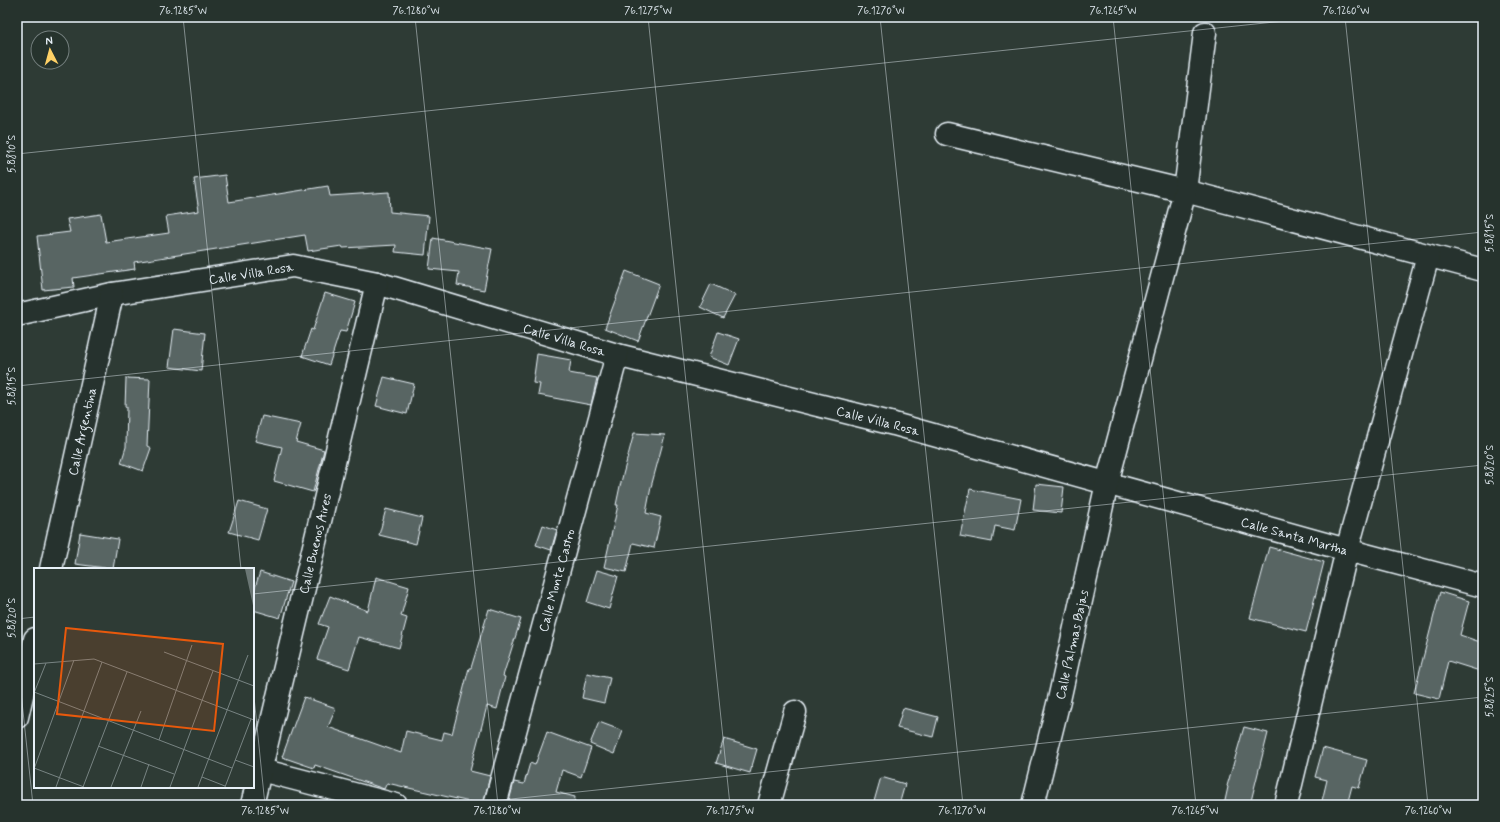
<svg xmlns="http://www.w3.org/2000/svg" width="1500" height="822" font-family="Mynerve,sans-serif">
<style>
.building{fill:#596563;stroke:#e8f1f8}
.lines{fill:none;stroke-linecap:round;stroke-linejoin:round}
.minor-casing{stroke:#e8f1f8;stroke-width:25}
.minor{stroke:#26332d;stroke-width:22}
.ticks{fill:none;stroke:#e8f1f8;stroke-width:1;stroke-opacity:0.45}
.labels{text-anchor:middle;stroke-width:3;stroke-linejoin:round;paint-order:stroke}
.street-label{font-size:13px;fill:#e8f1f8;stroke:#26332d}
.inset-road{fill:none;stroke:#788483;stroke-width:1}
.view{fill:#e8590c;fill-opacity:0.15;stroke:#e8590c;stroke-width:2}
.inset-edge{fill:none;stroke:#e8f1f8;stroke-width:2}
.neatline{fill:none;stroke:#e8f1f8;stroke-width:1.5}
.ticks-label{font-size:10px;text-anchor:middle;fill:#e8f1f8}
</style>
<rect width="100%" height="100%" fill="#2e3b35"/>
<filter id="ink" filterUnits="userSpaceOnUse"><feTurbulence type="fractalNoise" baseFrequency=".025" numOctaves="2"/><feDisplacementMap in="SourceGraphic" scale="8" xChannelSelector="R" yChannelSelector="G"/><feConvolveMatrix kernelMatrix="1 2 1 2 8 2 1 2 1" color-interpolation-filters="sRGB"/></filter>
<g filter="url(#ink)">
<!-- building -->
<g class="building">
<path d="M 225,175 L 229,202 L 328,186 L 330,196 L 389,192 L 390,212 L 429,216 L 425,255 L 395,252 L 396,245 L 343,248 L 342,246 L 308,251 L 305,235 L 134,262 L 135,269 L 73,278 L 74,287 L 43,290 L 37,236 L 70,232 L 67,219 L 101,214 L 106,242 L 169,233 L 166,216 L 199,211 L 194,179 Z"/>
<path d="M 433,238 L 492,249 L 484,290 L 457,285 L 459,272 L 429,269 Z"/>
<path d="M 626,271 L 659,284 L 638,341 L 605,328 Z"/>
<path d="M 711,284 L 735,295 L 723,318 L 700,307 Z"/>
<path d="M 325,293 L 355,302 L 346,332 L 340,331 L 329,365 L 302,356 L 311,329 L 313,330 Z"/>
<path d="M 174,329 L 205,333 L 201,371 L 169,367 Z"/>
<path d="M 718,332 L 739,339 L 729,365 L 709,357 Z"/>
<path d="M 537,354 L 571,360 L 569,373 L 597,378 L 591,405 L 538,395 L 540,384 L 533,383 Z"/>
<path d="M 384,377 L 414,384 L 407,414 L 376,406 Z"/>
<path d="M 126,378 L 150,379 L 147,446 L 151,448 L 143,471 L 121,463 L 126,447 L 127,407 L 125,407 Z"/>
<path d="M 262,416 L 301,424 L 296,442 L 324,450 L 313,492 L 274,481 L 282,447 L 255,441 Z"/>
<path d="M 634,433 L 665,435 L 651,487 L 646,513 L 661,517 L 654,548 L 633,543 L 626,572 L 604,567 L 618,505 L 616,505 L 620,486 Z"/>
<path d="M 1036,484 L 1064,487 L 1061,513 L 1033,510 Z"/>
<path d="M 970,489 L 1021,499 L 1015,530 L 995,526 L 992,542 L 960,536 Z"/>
<path d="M 239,501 L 267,509 L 258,540 L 229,532 Z"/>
<path d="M 386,509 L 422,518 L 416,544 L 379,535 Z"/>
<path d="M 543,525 L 557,530 L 551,550 L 536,545 Z"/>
<path d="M 80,533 L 118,539 L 113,569 L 75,564 Z"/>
<path d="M 1269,547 L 1324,562 L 1306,632 L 1250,618 Z"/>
<path d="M 597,570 L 618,576 L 609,609 L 587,602 Z"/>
<path d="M 260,572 L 291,582 L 280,618 L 253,610 L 253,594 Z"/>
<path d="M 376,577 L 409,587 L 401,616 L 407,618 L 399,648 L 359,637 L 349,669 L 317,659 L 328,627 L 319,624 L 330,596 L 368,611 Z"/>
<path d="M 1440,592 L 1469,601 L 1460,635 L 1483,643 L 1483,672 L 1448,661 L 1439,699 L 1414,693 Z"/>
<path d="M 489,609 L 521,619 L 503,676 L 505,677 L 497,709 L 487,706 L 470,771 L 490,776 L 483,805 L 387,783 L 384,789 L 315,765 L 314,768 L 282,757 L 304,697 L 336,708 L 328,727 L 401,753 L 406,731 L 442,740 L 444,732 L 452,734 L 469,668 L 471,668 Z"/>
<path d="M 587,673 L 610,678 L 604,703 L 582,698 Z"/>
<path d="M 903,708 L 938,717 L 933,737 L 897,728 Z"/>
<path d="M 599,722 L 623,731 L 614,754 L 590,744 Z"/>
<path d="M 1244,727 L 1268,733 L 1250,805 L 1224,805 L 1228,787 L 1227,786 Z"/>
<path d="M 547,732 L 591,748 L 581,777 L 562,770 L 556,792 L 575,797 L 574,805 L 508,805 L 514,782 L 524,784 L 530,763 L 535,765 Z"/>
<path d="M 724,739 L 757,749 L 750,773 L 716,763 Z"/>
<path d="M 1323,748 L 1367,760 L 1359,788 L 1352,786 L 1347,805 L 1321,805 L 1327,780 L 1315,777 Z"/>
<path d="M 881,777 L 905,784 L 899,805 L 873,805 Z"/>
</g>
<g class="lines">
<defs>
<g id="minor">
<path d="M 947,134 L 1185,191 L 1483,270"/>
<path id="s1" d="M 17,315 L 112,294 L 293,266 L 377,283 L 617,355 L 894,424 L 1347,550 L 1483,586"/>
<path id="s2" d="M 51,569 L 112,294"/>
<path d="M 17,717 L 35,639"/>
<path d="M 253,768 L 396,805"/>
<path id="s3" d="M 252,805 L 377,283"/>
<path id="s4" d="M 495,805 L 617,355"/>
<path d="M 769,805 L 795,712"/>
<path id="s5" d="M 1033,805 L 1059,700 L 1107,483 L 1185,191 L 1205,33"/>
<path d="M 1286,805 L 1347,550 L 1428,256"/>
</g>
</defs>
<!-- minor casing -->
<use href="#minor" class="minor-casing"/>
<!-- minor -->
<use href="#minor" class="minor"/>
</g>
</g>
<!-- ticks -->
<path class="ticks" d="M 183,17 L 241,569M 415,17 L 498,805M 648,17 L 730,805M 880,17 L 963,805M 1113,17 L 1196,805M 1345,17 L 1428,805M 17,154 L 1322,17M 17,386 L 1483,232M 253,594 L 1483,465M 17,619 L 35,617M 17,655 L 33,805M 253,687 L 265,805M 454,805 L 1483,697"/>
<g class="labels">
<!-- street labels -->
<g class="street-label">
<text dy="5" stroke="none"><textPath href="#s1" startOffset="238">Calle Villa Rosa</textPath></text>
<text dy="5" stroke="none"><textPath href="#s1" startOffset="562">Calle Villa Rosa</textPath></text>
<text dy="5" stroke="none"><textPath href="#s1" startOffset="886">Calle Villa Rosa</textPath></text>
<text dy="5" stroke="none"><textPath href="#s2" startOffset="141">Calle Argentina</textPath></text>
<text dy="5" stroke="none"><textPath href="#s1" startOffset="1318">Calle Santa Martha</textPath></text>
<text dy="5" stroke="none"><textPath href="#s3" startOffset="269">Calle Buenos Aires</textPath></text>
<text dy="5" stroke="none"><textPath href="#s4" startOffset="233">Calle Monte Castro</textPath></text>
<text dy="5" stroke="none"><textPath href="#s5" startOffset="165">Calle Palmas Bajas</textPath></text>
</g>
</g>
<!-- overview -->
<g transform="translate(34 568)">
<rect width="220" height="220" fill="#2e3b35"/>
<path d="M 211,1 L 220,1 L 220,43 L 220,42 Z" fill="#6b7775"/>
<path class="inset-road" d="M 130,84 L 220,118M 0,96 L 60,91 L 220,152M 0,124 L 198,200M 0,125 L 12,95M 125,172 L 158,77M 64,178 L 140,206M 201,192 L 220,199M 0,200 L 50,219M 0,201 L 40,92M 168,209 L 191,218M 22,219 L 68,94M 49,219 L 93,104M 77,219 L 107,143M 107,219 L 115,196M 136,219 L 179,103M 164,219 L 214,87M 191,219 L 217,151"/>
<path class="view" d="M 32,60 L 189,76 L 180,163 L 23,146 Z"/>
<rect width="220" height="220" class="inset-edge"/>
</g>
<!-- margin -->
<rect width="1500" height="822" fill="none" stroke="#26332d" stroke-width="44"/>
<!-- north arrow -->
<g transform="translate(50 50) rotate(354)"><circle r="19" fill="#26332d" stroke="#747f7e"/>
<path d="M0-3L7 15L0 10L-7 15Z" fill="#ffd166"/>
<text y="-6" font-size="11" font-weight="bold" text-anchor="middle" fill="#e8f1f8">N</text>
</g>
<rect x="22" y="22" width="1456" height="778" class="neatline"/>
<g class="ticks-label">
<text x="183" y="14">76.1285°W</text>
<text x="416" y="14">76.1280°W</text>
<text x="648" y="14">76.1275°W</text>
<text x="881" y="14">76.1270°W</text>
<text x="1113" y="14">76.1265°W</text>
<text x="1346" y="14">76.1260°W</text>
<text transform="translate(11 154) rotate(-90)" y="4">5.8810°S</text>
<text transform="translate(1489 233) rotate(-90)" y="4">5.8815°S</text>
<text transform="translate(11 386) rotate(-90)" y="4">5.8815°S</text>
<text transform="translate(1489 465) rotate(-90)" y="4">5.8820°S</text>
<text transform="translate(11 618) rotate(-90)" y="4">5.8820°S</text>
<text transform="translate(1489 697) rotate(-90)" y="4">5.8825°S</text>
<text x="265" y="814">76.1285°W</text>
<text x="497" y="814">76.1280°W</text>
<text x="730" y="814">76.1275°W</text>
<text x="962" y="814">76.1270°W</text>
<text x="1195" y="814">76.1265°W</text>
<text x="1428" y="814">76.1260°W</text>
</g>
</svg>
